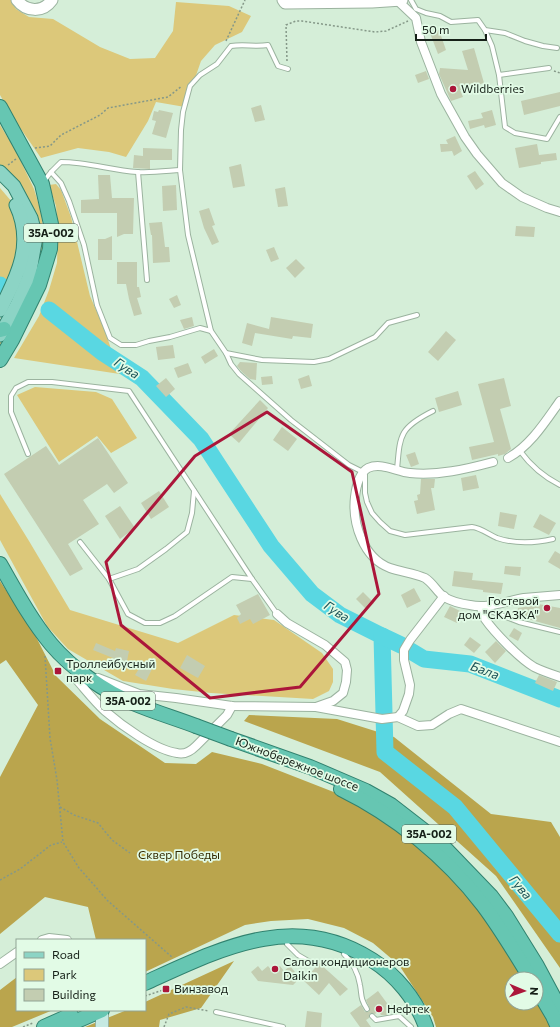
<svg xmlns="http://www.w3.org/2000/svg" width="560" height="1027" font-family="Commissioner,sans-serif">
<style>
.green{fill:#dcc87a}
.forest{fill:#baa54d}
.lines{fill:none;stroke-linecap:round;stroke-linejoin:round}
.river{stroke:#59d7e2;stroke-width:17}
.building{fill:#c3cdb1}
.service-casing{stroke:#9bb39f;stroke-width:6}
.minor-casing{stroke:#9bb39f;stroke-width:10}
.tertiary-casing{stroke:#9bb39f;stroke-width:13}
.secondary-casing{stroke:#9bb39f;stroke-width:14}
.primary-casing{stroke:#31826f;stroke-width:15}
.trunk-casing{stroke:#31826f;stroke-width:16}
.path{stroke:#859888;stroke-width:1.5;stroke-dasharray:2 2;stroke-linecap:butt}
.service{stroke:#fff;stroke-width:4}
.minor{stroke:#fff;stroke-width:8}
.tertiary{stroke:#fff;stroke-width:11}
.secondary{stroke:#c5e9e2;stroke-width:12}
.primary{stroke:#8cd4c5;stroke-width:13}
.trunk{stroke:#66c6b2;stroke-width:14}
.trunk-bridge-casing{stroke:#31826f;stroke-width:16;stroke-linecap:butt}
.trunk-bridge{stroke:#66c6b2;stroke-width:14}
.marked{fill:none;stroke:#ab163a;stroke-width:3;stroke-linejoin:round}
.poi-dot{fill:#ab163a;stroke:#e2fbe6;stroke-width:1.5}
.labels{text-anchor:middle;stroke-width:3.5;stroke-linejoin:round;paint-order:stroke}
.shield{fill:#e2fbe6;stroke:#536256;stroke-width:1}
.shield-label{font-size:11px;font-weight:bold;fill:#162018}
.poi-label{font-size:12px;fill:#162018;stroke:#e2fbe6;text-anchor:start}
.street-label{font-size:12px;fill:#162018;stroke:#e2fbe6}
.park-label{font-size:12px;fill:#332a02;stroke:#e2fbe6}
.water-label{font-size:13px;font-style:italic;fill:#1a5156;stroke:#e2fbe6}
</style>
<rect width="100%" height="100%" fill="#d5eed8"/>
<!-- green -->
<g class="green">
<path d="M 0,0 L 11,0 L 16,9 L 29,17 L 53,19 L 100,47 L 130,59 L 155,58 L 173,31 L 176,2 L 229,6 L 251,16 L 242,32 L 215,45 L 201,61 L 185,107 L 156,102 L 148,121 L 126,157 L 109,152 L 78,148 L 41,158 L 14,119 L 0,95 Z"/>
<path d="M 0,125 L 16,151 L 34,189 L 41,212 L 43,230 L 43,246 L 40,264 L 5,338 L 0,345 L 0,336 L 32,268 L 8,173 L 0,165 Z"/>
<path d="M 56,184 L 61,190 L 71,217 L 90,296 L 104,328 L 112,352 L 133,376 L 14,358 L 39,316 L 49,290 L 57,263 L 58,232 L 56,206 L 49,185 Z"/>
<path d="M 0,188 L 12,202 L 19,219 L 17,266 L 0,304 Z"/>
<path d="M 35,387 L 96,392 L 112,399 L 137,438 L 111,453 L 97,436 L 59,462 L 17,395 Z"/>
<path d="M 0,494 L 29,541 L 70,610 L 178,643 L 234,615 L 274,620 L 322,653 L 333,669 L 333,682 L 329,691 L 313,699 L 211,693 L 173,689 L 123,681 L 68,649 L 47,626 L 0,540 Z"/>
</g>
<!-- forest -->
<g class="forest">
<path d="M 0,581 L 34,633 L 56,676 L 100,719 L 165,763 L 196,764 L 212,752 L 262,764 L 349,798 L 436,857 L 492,927 L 525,979 L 512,979 L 512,1003 L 536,1003 L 536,996 L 546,1012 L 550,1027 L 436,1027 L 433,1017 L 399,965 L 373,943 L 344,928 L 308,919 L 271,921 L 245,925 L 145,972 L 145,940 L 96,940 L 88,907 L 45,897 L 0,934 L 0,777 L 38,705 L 6,660 L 0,664 Z"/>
<path d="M 249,715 L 337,719 L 394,737 L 491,814 L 551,822 L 560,837 L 560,968 L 496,876 L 380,772 L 244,721 Z"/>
<path d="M 234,961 L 201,1008 L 160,1020 L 159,1027 L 85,1027 L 127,1010 L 145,1010 L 145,1002 Z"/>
<path d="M 17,977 L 17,1010 L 53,1010 L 12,1027 L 0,1027 L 0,990 Z"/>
</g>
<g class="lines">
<!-- river -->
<g class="river">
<path d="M 0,285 L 2,287"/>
<path d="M 49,310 L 102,352 L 142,378 L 201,439 L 271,546 L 312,594 L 340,615 L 382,636 L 385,752 L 455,807 L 560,934"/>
<path d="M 382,636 L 401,645"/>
<path d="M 409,650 L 424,659 L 470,664 L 560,699"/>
</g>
</g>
<!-- building -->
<g class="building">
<path d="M 439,30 L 446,50 L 438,54 L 430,33 Z"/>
<path d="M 474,48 L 484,83 L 460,90 L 463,97 L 451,101 L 439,74 L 440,68 L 468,70 L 462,51 Z"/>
<path d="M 426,71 L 429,79 L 418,83 L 415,75 Z"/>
<path d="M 560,92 L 560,106 L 524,115 L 521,101 Z"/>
<path d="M 261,105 L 265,120 L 255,122 L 251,108 Z"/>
<path d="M 159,110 L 173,113 L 166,138 L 152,134 L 156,121 L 152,120 L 154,111 L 158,112 Z"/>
<path d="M 492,110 L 496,125 L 485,128 L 484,125 L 470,129 L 468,121 L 483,118 L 481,113 Z"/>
<path d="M 455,136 L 462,151 L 454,156 L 452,151 L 441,152 L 440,144 L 448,144 L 446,140 Z"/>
<path d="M 537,144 L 539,155 L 556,153 L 557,160 L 541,162 L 541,164 L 519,168 L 515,148 Z"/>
<path d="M 143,148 L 172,149 L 172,160 L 150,160 L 150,169 L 133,168 L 134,155 L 143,156 Z"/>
<path d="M 241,164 L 245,186 L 233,188 L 229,167 Z"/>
<path d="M 475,171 L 484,184 L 476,190 L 467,176 Z"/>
<path d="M 98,175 L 110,175 L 112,198 L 134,198 L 133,234 L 124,234 L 117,237 L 117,213 L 81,213 L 81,200 L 99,199 Z"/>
<path d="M 176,185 L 177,210 L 163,211 L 162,186 Z"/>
<path d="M 285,187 L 288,206 L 278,207 L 275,189 Z"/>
<path d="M 209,208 L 215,225 L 212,226 L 219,242 L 212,245 L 204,228 L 199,211 Z"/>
<path d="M 162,222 L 165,247 L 169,247 L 170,262 L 153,263 L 152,235 L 151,235 L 149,223 Z"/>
<path d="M 516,226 L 535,227 L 534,237 L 515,236 Z"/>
<path d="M 112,236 L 112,260 L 98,260 L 98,239 L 105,239 Z"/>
<path d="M 274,247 L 279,259 L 271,262 L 266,250 Z"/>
<path d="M 296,259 L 305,268 L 295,278 L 286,268 Z"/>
<path d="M 117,262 L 137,262 L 137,287 L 139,287 L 141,297 L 137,298 L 142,314 L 134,316 L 129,299 L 126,284 L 117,284 Z"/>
<path d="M 177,295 L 181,305 L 174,308 L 169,299 Z"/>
<path d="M 192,317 L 194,326 L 184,329 L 180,320 Z"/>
<path d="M 271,317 L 313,324 L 311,338 L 293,336 L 292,339 L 255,333 L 252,346 L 242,343 L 247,323 L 269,329 Z"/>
<path d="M 446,331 L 456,340 L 438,361 L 428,352 Z"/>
<path d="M 173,345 L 175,358 L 158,360 L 156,347 Z"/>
<path d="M 214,349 L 218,356 L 205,364 L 201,357 Z"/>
<path d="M 240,362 L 257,363 L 256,380 L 250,379 L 242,372 L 237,366 Z"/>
<path d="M 188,363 L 192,373 L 178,378 L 174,368 Z"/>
<path d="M 309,375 L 312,386 L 301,389 L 298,379 Z"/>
<path d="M 272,376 L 273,384 L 262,385 L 261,377 Z"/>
<path d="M 166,378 L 175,389 L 166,397 L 156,386 Z"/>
<path d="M 504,378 L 511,406 L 500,409 L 511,449 L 505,454 L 498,456 L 498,454 L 472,460 L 469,447 L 494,442 L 478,384 Z"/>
<path d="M 458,391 L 462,405 L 439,412 L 435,398 Z"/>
<path d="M 260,400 L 268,408 L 239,443 L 229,434 Z"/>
<path d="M 282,427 L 297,439 L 288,451 L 273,440 Z"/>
<path d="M 98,438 L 128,483 L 114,493 L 107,484 L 83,500 L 99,524 L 68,544 L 83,569 L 70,576 L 4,474 L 46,446 L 59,465 Z"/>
<path d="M 415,452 L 419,464 L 411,467 L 406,455 Z"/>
<path d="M 476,475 L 479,488 L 463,491 L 461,478 Z"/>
<path d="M 421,479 L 435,479 L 434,488 L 431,488 L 435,510 L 417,514 L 414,501 L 418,500 L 417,495 L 420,494 Z"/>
<path d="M 159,491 L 169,507 L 151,519 L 141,503 Z"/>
<path d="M 120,506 L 135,528 L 120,539 L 105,516 Z"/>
<path d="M 500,512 L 517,515 L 514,529 L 498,526 Z"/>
<path d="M 540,514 L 556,523 L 549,535 L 533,527 Z"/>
<path d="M 555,551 L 560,554 L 560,569 L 548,562 Z"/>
<path d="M 505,566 L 521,567 L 520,576 L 504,574 Z"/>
<path d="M 454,571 L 473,573 L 472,580 L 503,583 L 501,594 L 483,592 L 483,590 L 452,586 Z"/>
<path d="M 414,588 L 421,601 L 407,608 L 401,595 Z"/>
<path d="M 363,592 L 374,603 L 367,610 L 356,599 Z"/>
<path d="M 258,594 L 270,615 L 253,624 L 250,619 L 240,624 L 237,618 L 241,614 L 236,605 Z"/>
<path d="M 533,603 L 560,608 L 560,628 L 517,616 L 518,608 L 531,606 Z"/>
<path d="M 450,606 L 462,612 L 457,623 L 444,617 Z"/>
<path d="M 514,628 L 522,633 L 518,641 L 509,636 Z"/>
<path d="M 470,637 L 481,645 L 474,653 L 464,645 Z"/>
<path d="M 496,641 L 506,651 L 495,663 L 485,652 Z"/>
<path d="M 96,643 L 115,651 L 116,648 L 129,651 L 126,666 L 112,663 L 113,658 L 93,650 Z"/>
<path d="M 187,655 L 205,666 L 198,678 L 180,668 Z"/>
<path d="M 144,661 L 153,667 L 146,681 L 135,675 Z"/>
<path d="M 539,675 L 557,682 L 553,691 L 535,683 Z"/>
<path d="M 319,963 L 348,989 L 340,996 L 329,983 L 319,995 L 304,981 Z"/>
<path d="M 258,966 L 262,971 L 268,966 L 273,972 L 280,966 L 284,971 L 290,966 L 300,978 L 293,985 L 258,981 L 251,972 Z"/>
<path d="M 378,991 L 392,1010 L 386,1015 L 381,1015 L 378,1011 L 375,1014 L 371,1013 L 369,1015 L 369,1018 L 366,1020 L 371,1027 L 360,1027 L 350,1013 L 361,1005 L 365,1012 L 369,1012 L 370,1009 L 366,1000 Z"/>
<path d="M 307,1011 L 322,1013 L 321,1027 L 305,1027 Z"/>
</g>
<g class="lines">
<defs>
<g id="service">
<path d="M 411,0 L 416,9 L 426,13 L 440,16 L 451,22 L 478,20 L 485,30 L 505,33 L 525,41 L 543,46 L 557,48"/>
<path d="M 485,30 L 492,46 L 499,75 L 549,68"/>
<path d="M 288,69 L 278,66 L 268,45 C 255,47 244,44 231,46 L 217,64 L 200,75 L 190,86 L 183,112 L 181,130 L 180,170 L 188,235 L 211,331 L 226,353 L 231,364 L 239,374 L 291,420 L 349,465 L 363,472 L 365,475 L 365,493 L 367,502 L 372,513 L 380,522 L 390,531 L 405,535 L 472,527 C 481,528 488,534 497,538 C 515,544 535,543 553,539"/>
<path d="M 499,75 L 505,127 L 515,133 L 547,139 L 560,117"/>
<path d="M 51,172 L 61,162 C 87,162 111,170 137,172 C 151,173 166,171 180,170"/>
<path d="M 138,172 L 147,280"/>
<path d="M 44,181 L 51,172 L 61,183 L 69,201 L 84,245 L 97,305 L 110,338 L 121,345 L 136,345 L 149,341 L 170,337 L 200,328 L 211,331"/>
<path d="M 226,353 L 262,360 L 314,362 L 329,359 L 375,337 L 388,323 L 417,315"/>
<path d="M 520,451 C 531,466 544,477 560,485"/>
<path d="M 28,454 L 11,412 L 11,396 L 16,388 L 28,382 L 52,382 L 129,391 L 252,579 L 277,614"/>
<path d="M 397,470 C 400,435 399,428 433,411"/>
<path d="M 80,542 L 109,579 L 138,569 L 166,549 L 187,532 L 192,513 L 194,491"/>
<path d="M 109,579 L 128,614 L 145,623 L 160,623 L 175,616 L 232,577 L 252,579"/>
<path d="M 483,608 L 519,622 L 560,632"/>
<path d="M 287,944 L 298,955 L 310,962"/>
<path d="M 344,954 C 352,962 358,972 360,985 C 362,996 360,998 367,1009"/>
<path d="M 216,1012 L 283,1027"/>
<path d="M 372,1016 L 376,1020 L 399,1016 L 411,1027"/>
</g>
<g id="minor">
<path d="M 398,1 L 416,18 L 421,42 L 441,94 L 465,137 L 477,154 L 502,183 L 522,197 L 547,208 L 560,212"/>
<path d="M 508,458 C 531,445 545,422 560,401"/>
<path d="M 493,462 C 467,469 437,476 410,473 C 397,472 382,462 368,468 C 359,473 356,488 355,497 C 352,523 363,558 390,568 C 401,572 414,573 425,578 C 433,583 437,592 444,597 C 451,601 462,604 470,605 C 488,609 506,601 524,598 C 536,597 548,596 560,595"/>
<path d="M 481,607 C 482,611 483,615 485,619 C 494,632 520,659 534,667 C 542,671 551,674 560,677"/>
<path d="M 98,678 L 139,694 L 176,698 L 232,706 L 316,707 L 333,701 L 343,693 L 346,682 L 347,670 L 345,662 L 325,645 L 287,623 L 277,614"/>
<path d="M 76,679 C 85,689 94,701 105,711 C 121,725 155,750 177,753 C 184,755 191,751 196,746 L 227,715 L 232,706"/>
<path d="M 316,707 L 382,719 L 398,717 L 418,726 L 432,725 L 449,714 L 461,709 L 560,742"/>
<path d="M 398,717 L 403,711 L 409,694 L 410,685 L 404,660 L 404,650 L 410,640 L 444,596"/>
<path d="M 42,940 L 49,938 L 67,940"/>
<path d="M 0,964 L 17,952"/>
</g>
<g id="tertiary">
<path d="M 17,0 C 26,12 43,13 52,0"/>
<path d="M 283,0 L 285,3 L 372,2 L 402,0"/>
</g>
<path id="secondary" d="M 102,1027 L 102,1010"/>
<g id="primary">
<path d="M 0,172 L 14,186 L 31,218 L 36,237 L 29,277 L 17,305 L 0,335"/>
<path d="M 0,310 C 18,275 34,243 16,205"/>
</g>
<g id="trunk">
<path d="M 0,107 L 42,184 L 51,224 L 50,249 L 39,285 L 12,340 L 0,360"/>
<path d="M 0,330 L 4,329"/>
<path d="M 0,564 C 16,592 31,620 51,644 C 71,668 105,692 133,703 C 154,712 175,718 196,726"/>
<path d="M 231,739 L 310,767 L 366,791 L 391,805 L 440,843 L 491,896 L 506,916 L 537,966 L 560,1009"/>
<path d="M 341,789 C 396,816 446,857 483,905 C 501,929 516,954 531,979"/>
<path d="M 145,983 C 220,949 294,910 372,960 C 396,975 416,999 426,1027"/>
<path d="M 536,987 L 553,1016 L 558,1027"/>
<path d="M 44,1027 L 71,1015"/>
<path d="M 63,1027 L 102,1010"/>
</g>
</defs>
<!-- service casing -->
<use href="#service" class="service-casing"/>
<!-- minor casing -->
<use href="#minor" class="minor-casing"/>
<!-- tertiary casing -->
<use href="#tertiary" class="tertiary-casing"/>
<!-- secondary casing -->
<use href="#secondary" class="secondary-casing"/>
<!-- primary casing -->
<use href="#primary" class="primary-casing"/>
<!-- trunk casing -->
<use href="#trunk" class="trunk-casing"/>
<!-- path -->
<g class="path">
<path d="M 226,41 L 245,0"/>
<path d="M 287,61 L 286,25 L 296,21 L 302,21 L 375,32 L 386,31 L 408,21"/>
<path d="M 554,71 L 560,73"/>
<path d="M 35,148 L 50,146 L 61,135 L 100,115 L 108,108 L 168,97 L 182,86"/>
<path d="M 8,165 L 16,159"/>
<path d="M 45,656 L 50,738 L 57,780 L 63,842 L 79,868 L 108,901 L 173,958"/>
<path d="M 60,807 L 74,815 L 98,823 L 112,840 L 130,853"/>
<path d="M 0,880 L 20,869 L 51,845 L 62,842"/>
<path d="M 145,996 L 166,989"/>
<path d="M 23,1027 L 33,1023"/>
<path d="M 164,1027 L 169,1014 L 186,1007 L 209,1011"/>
</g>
<!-- service -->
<use href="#service" class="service"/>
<!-- minor -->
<use href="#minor" class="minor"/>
<!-- tertiary -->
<use href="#tertiary" class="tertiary"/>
<!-- secondary -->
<use href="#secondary" class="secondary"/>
<!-- primary -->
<use href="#primary" class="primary"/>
<!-- trunk -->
<use href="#trunk" class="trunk"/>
<defs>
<path id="trunk-bridge" d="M 196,726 L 231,739"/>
</defs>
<!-- trunk-bridge casing -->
<use href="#trunk-bridge" class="trunk-bridge-casing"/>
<!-- trunk-bridge -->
<use href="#trunk-bridge" class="trunk-bridge"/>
</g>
<!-- marked area -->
<path class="marked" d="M 267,412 L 352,472 L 379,594 L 300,687 L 210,698 L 121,625 L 106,562 L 195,456 Z"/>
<!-- markers -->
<g class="poi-dot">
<circle cx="453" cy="89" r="4"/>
<circle cx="547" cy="608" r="4"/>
<rect x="54" y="667" width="8" height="8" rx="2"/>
<circle cx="275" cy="969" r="4"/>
<rect x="162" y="985" width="8" height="8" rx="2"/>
<circle cx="379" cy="1009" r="4"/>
</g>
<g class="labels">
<!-- shield labels -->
<g class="shield">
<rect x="24" y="224" width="54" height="18" rx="3"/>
<rect x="101" y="692" width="54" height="18" rx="3"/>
<rect x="402" y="825" width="54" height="18" rx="3"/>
</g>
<g class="shield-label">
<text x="51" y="237">35А-002</text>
<text x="128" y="705">35А-002</text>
<text x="429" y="838">35А-002</text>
</g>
<!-- poi labels -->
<g class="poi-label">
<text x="461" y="93">Wildberries</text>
<text x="539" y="605" text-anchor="end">Гостевой<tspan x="539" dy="14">дом "СКАЗКА"</tspan></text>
<text x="66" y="668">Троллейбусный<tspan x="66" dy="14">парк</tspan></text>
<text x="283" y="966">Салон кондиционеров<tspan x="283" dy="14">Daikin</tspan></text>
<text x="174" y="993">Винзавод</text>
<text x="387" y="1013">Нефтек</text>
</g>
<!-- street labels -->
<g class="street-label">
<text transform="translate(297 764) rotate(21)" y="4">Южнобережное шоссе</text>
</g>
<!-- park labels -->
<g class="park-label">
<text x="179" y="859">Сквер Победы</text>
</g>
<!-- water labels -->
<g class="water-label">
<text transform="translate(127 368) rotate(33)" y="5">Гува</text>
<text transform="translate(337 611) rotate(32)" y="5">Гува</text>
<text transform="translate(485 670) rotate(20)" y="5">Бала</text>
<text transform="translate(521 887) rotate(50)" y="5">Гува</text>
</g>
</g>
<!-- legend -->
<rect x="16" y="939" width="130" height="72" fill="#e2fbe6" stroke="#90a394"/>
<rect x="24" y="952" width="20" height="6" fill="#8cd4c5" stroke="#90a394"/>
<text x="52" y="959" font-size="12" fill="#162018">Road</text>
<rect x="24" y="969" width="20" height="12" fill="#dcc87a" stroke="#90a394"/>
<text x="52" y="979" font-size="12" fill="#162018">Park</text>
<rect x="24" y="989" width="20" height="12" fill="#c3cdb1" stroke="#90a394"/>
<text x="52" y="999" font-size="12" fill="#162018">Building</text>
<!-- north arrow -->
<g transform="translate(524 991) rotate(92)"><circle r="19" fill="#e2fbe6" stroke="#90a394"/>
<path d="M0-3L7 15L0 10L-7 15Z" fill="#ab163a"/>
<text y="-6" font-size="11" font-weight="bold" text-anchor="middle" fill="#162018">N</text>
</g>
<!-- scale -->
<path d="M416 34v6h70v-6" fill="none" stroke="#162018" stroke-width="2"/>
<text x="422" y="34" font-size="12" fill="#162018" stroke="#e2fbe6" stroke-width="3" paint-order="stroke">50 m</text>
</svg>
